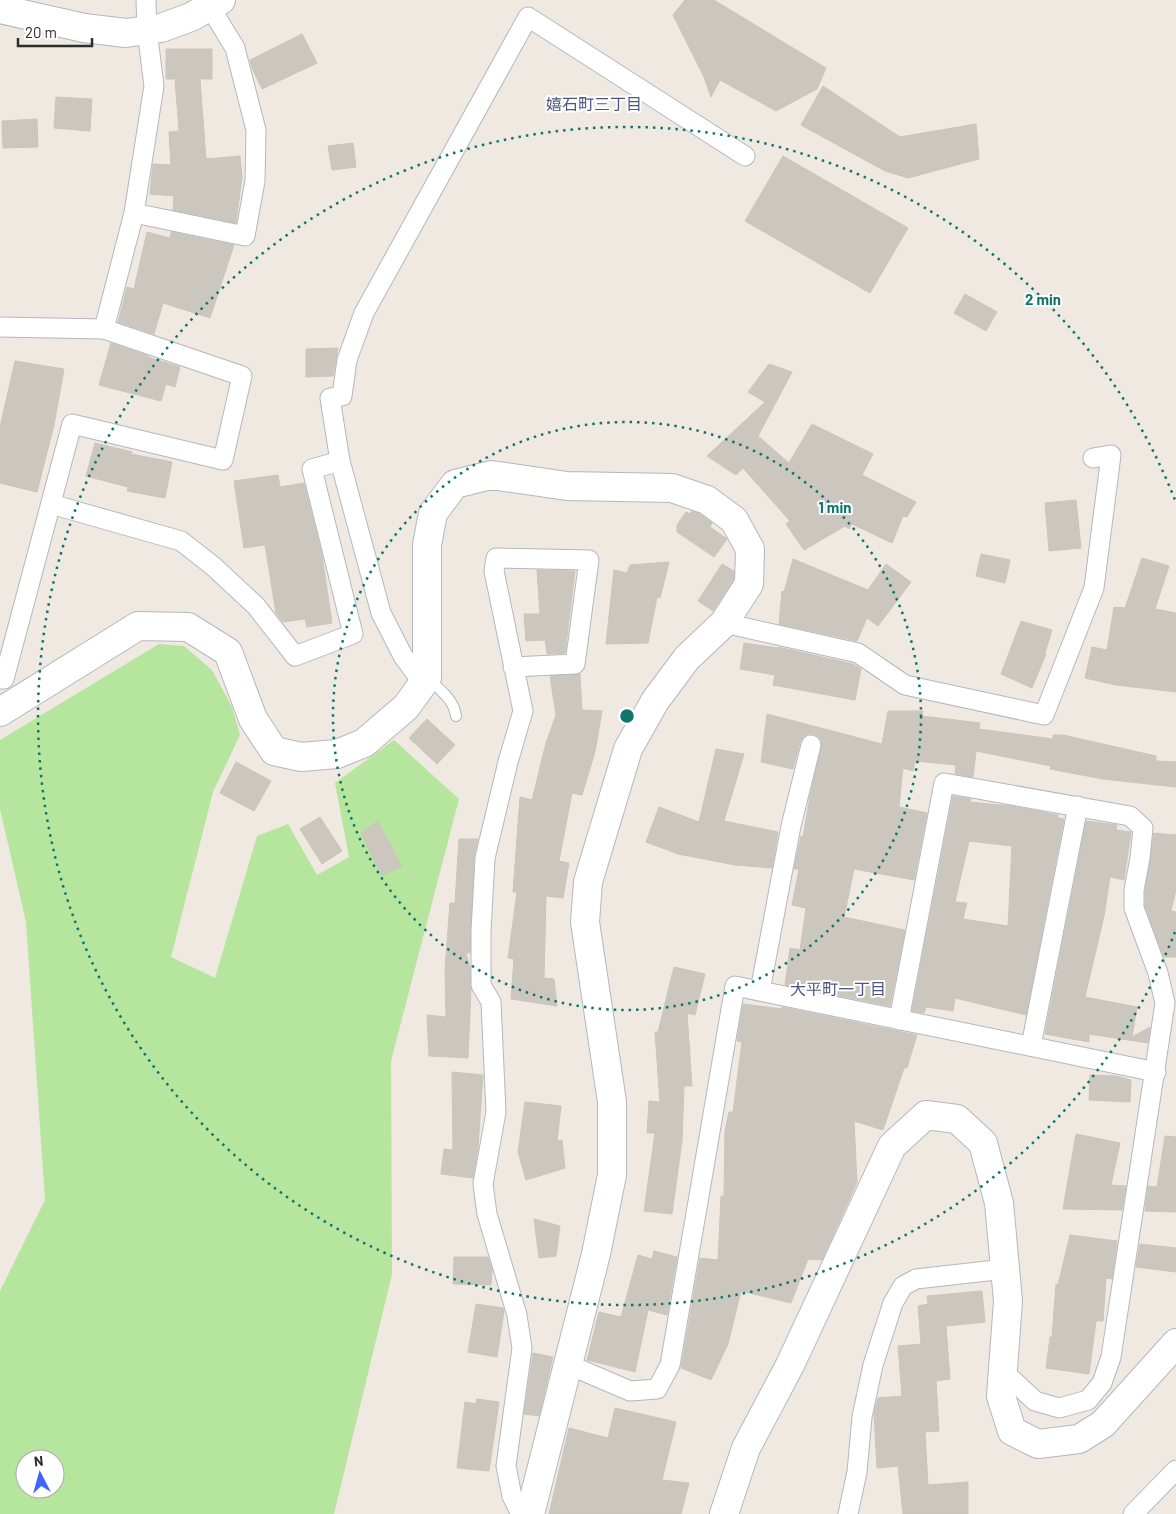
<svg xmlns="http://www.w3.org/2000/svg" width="1176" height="1514" font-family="Barlow,'Noto Sans JP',sans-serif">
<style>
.green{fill:#b6e59e;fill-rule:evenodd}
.building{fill:#cbc7bf;stroke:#cbc5ba;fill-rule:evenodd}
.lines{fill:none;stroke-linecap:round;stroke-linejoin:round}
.lane-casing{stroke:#b4b7c1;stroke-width:12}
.street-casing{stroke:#b4b7c1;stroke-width:21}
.secondary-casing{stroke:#b4b7c1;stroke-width:30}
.lane{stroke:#fff;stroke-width:10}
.street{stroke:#fff;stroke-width:19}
.secondary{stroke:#fff;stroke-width:28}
.ring{fill:none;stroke:#0f766e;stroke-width:2.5;stroke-dasharray:2.5 5}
.labels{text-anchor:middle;stroke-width:4;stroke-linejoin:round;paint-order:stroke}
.neighbourhood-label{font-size:16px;fill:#4d5680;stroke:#fff}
.centre{fill:#0f766e;stroke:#fff;stroke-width:2.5}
.ring-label{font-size:15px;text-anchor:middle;font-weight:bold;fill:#0f766e;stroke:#fff;stroke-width:4;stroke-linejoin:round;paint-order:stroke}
</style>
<rect width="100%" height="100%" fill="#efe9e1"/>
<!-- green -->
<path class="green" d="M 159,644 L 184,646 L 212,670 L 232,707 L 240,735 L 213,792 L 171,957 L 215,978 L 257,836 L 288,824 L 317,875 L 349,857 L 335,783 L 394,740 L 459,799 L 391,1061 L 392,1274 L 334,1514 L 0,1514 L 0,1291 L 45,1200 L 26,922 L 0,809 L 0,740 ZM 25,1459 L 55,1459 L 55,1489 L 25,1489 Z"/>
<!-- building -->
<g class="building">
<path d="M 685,0 L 714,0 L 826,68 L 817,89 L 776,111 L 720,80 L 711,97 L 704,77 L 673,15 Z"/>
<path d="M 302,34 L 317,63 L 262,89 L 252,68 L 250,60 Z"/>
<path d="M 166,49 L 212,49 L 212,79 L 200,79 L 206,159 L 240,156 L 242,177 L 236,223 L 173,210 L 174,196 L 150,194 L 153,164 L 171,165 L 169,132 L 179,131 L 175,79 L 166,79 Z"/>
<path d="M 823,86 L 900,137 L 976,124 L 979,159 L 908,178 L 885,171 L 801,125 Z"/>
<path d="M 56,97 L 92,99 L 90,131 L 54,128 Z"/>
<path d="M 37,119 L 38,147 L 3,148 L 2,121 Z"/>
<path d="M 353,143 L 356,167 L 332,170 L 328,146 Z"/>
<path d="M 783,156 L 908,228 L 870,293 L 745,221 Z"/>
<path d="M 147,232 L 170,238 L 171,232 L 234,245 L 210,318 L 163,303 L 154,334 L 118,322 L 127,287 L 134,289 Z"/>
<path d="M 965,294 L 997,312 L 986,331 L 954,313 Z"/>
<path d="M 111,343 L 148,356 L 148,357 L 180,367 L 175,387 L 166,384 L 161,401 L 99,385 Z"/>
<path d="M 338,348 L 333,376 L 306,377 L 306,349 Z"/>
<path d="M 15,361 L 64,369 L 54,425 L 37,492 L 0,483 L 0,427 Z"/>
<path d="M 769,364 L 792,372 L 758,436 L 789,463 L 812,424 L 873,454 L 862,475 L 916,502 L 907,517 L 903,516 L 892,543 L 852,524 L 849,529 L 845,526 L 804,550 L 786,524 L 790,521 L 743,468 L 736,475 L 707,456 L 765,402 L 748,392 Z"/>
<path d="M 95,443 L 132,452 L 131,454 L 172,462 L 165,498 L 127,491 L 128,487 L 86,476 Z"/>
<path d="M 278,475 L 280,487 L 304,483 L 322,555 L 332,623 L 307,627 L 305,619 L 283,622 L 276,613 L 265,545 L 244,548 L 234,481 Z"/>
<path d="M 1076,500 L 1081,548 L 1049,551 L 1045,503 Z"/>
<path d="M 692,511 L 700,514 L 712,523 L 710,527 L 727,539 L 714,557 L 677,532 L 677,525 L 686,512 L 690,514 Z"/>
<path d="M 981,554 L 1010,560 L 1005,583 L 976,576 Z"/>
<path d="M 1142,558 L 1169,566 L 1155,609 L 1176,613 L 1176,692 L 1116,685 L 1085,678 L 1092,647 L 1107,650 L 1114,607 L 1125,608 Z"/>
<path d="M 793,559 L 868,590 L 886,564 L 911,582 L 878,626 L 867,618 L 857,641 L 779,624 L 782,591 L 784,592 Z"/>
<path d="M 669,562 L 660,598 L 657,597 L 648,643 L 606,644 L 614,570 L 627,573 L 630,565 Z"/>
<path d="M 722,564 L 734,571 L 734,579 L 713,611 L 698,601 Z"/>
<path d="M 537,570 L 575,571 L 565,653 L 547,654 L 545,640 L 526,641 L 524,614 L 540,614 Z"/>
<path d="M 1021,621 L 1052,630 L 1045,653 L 1046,654 L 1032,688 L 1001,674 Z"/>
<path d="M 744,643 L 778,648 L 778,647 L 853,664 L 861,669 L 855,700 L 773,685 L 775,675 L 740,669 Z"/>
<path d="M 580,674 L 582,710 L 602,711 L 595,752 L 582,795 L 572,793 L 559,861 L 569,863 L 563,898 L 546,896 L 544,978 L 554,979 L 557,1006 L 511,999 L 514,959 L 508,958 L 517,892 L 513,892 L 520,797 L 532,800 L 546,743 L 556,715 L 550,676 Z"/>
<path d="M 888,711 L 923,711 L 922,716 L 980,723 L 979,729 L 1053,739 L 1053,735 L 1063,735 L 1156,756 L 1156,761 L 1176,762 L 1176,787 L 1103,779 L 1050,769 L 1051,766 L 976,751 L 973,777 L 955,774 L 956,765 L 915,761 L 913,771 L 903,768 L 899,807 L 927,813 L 914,880 L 854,869 L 844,917 L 905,930 L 890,1006 L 785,985 L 790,948 L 800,950 L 806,908 L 792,905 L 799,869 L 794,869 L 801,836 L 803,837 L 810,796 L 822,742 L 819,737 L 814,734 L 808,734 L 803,737 L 800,742 L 793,769 L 761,762 L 767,714 L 882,744 Z"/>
<path d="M 427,719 L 455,745 L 437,764 L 409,738 Z"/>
<path d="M 716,749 L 744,754 L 724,821 L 778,832 L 772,868 L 735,865 L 678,854 L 646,842 L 659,807 L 699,822 Z"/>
<path d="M 236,762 L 271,781 L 254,811 L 220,793 Z"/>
<path d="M 953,796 L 971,799 L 970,802 L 1011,806 L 1058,815 L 1058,818 L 1064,819 L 1026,1015 L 955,998 L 953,1011 L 926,1007 L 924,1013 L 912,1011 ZM 969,841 L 1012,846 L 1008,926 L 963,919 L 967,903 L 955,902 Z"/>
<path d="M 320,817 L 342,851 L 322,864 L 300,829 Z"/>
<path d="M 378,821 L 402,867 L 382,875 L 361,833 Z"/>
<path d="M 1086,821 L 1117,825 L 1116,830 L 1131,832 L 1124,880 L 1110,877 L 1104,916 L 1085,997 L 1137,1007 L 1132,1037 L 1150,1027 L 1148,1043 L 1089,1034 L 1089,1042 L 1045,1034 Z"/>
<path d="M 1154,833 L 1176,835 L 1176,890 L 1171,911 L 1176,912 L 1176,957 L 1164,957 L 1145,906 L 1145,891 Z"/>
<path d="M 459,839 L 478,839 L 474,857 L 470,953 L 466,953 L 470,968 L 471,989 L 468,1058 L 429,1056 L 427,1015 L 446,1017 L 445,969 L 450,903 L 455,903 Z"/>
<path d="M 674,967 L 705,974 L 695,1015 L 687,1013 L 692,1086 L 684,1086 L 682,1141 L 672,1214 L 644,1211 L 655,1133 L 647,1133 L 649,1101 L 660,1102 L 655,1032 L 658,1032 Z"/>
<path d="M 743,1004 L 782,1009 L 782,1007 L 917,1035 L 907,1068 L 904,1068 L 883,1130 L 854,1121 L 857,1182 L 822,1260 L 808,1259 L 791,1303 L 741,1291 L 728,1344 L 711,1380 L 681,1368 L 700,1258 L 718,1260 L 721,1196 L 724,1196 L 725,1131 L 729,1112 L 733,1112 L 742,1042 L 737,1041 Z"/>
<path d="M 452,1072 L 483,1075 L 478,1147 L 473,1178 L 441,1174 L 444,1149 L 453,1150 Z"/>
<path d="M 1090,1075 L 1117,1076 L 1131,1080 L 1130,1102 L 1089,1100 Z"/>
<path d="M 525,1102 L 561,1106 L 557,1141 L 562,1140 L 565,1168 L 526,1180 L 518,1152 Z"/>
<path d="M 1076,1134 L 1120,1143 L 1111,1185 L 1126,1186 L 1122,1210 L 1063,1209 Z"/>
<path d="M 1165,1136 L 1176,1137 L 1176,1212 L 1145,1211 L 1148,1186 L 1157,1187 Z"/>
<path d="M 534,1219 L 560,1226 L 556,1256 L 539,1258 Z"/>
<path d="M 1070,1235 L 1117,1241 L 1112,1279 L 1106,1278 L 1103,1321 L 1096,1321 L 1089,1374 L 1046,1368 L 1050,1337 L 1052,1337 L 1056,1284 L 1058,1285 Z"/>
<path d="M 1140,1244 L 1176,1248 L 1176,1272 L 1136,1267 Z"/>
<path d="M 654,1251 L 677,1257 L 667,1315 L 648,1310 L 635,1372 L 587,1360 L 599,1312 L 621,1317 L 638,1255 L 652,1259 Z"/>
<path d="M 454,1257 L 488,1257 L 492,1269 L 491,1285 L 453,1284 Z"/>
<path d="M 982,1291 L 985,1322 L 946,1326 L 950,1379 L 936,1381 L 939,1431 L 925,1432 L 928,1485 L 968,1482 L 968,1514 L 903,1514 L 898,1466 L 877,1468 L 874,1413 L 878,1398 L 902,1396 L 898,1346 L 921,1344 L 918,1306 L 928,1304 L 927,1296 Z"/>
<path d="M 476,1304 L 503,1308 L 504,1311 L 497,1357 L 468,1352 Z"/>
<path d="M 533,1353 L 553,1357 L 539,1416 L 524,1414 Z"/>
<path d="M 477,1399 L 499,1402 L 489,1471 L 457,1468 L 465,1402 L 476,1404 Z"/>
<path d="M 615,1408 L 676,1422 L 662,1480 L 689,1483 L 681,1514 L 549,1514 L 569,1428 L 608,1438 Z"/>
</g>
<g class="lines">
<defs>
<path id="lane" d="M 427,678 C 439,689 454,699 456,716"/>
<g id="street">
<path d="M 134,213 L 245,236 L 255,181 L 256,130 L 235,48 L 210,7"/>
<path d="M 0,327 L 104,329 L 242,376 L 223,460 L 72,424 L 4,679 L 0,679"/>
<path d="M 104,329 L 134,213 L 154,86 L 147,30 L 146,0"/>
<path d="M 51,504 L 181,541 L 213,566 L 256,606 L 295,656 L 353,634 L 312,469 L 340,461"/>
<path d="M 724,623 L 858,653 L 905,685 L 1044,715 L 1094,588 L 1111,455 L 1093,458"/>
<path d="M 513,667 L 575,664 L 589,560 L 496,558 L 494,571 L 523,711 L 508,762 L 485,858 L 481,931 L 481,985 L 491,1002 L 496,1112 L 483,1184 L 487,1214 L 517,1315 L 522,1348 L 506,1466 L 512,1496 L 521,1514"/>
<path d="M 423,683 L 403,656 L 381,613 L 340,461 L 330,398 L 342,396 L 347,360 L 364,313 L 528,17 L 745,156"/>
<path d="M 760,991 L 791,826 L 811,745"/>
<path d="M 899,1020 L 944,783 L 1130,816 L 1143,828 L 1140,858 L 1134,890 L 1134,908 L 1158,973 L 1165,1003 L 1111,1357 L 1102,1383 L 1088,1400 L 1059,1408 L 1035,1401 L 1003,1371"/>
<path d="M 1031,1046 L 1078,806"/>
<path d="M 567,1364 L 630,1391 L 657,1389 L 670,1365 L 735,986 L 1156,1072"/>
<path d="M 848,1514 L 857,1472 L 862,1417 L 873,1365 L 893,1303 L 903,1286 L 916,1279 L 1005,1269"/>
<path d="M 1133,1514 L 1176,1470"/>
</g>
<g id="secondary">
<path d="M 0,9 L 84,28 L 126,33 L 161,28 L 191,17 L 221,0"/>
<path d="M 0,712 L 138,626 L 188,627 L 228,652 L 253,719 L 274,751 L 301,757 L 337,754 L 364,743 L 406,707 L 427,678 L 427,545 L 433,513 L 455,484 L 491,475 L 567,486 L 672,488 L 707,500 L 734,520 L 750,549 L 749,584 L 724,623 L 687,658 L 655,701 L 628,749 L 588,882 L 585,922 L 612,1102 L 612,1175 L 596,1254 L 530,1514"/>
<path d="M 724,1514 L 746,1448 L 790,1365 L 892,1146 L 926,1115 L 957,1119 L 983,1143 L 999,1203 L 1008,1301 L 1001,1396 L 1012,1431 L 1038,1444 L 1079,1439 L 1103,1424 L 1176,1343"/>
</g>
</defs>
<!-- lane casing -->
<use href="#lane" class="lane-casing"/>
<!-- street casing -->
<use href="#street" class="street-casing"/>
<!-- secondary casing -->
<use href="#secondary" class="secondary-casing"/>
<!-- lane -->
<use href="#lane" class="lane"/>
<!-- street -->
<use href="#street" class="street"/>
<!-- secondary -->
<use href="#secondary" class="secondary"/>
</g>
<!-- distance rings -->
<g class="ring">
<circle cx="627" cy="716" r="294"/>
<path d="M1175 932A589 589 0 1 1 1175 500"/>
</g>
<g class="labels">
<!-- neighbourhood labels -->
<g class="neighbourhood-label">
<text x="594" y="110">嬉石町三丁目</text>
<text x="838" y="995">大平町一丁目</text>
</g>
</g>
<circle cx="627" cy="716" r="8" class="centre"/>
<g class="ring-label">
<text x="1043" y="305">2 min</text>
<text x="835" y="513">1 min</text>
</g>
<!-- north arrow -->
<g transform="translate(40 1474) rotate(354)"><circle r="24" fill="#ffffff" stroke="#ababab"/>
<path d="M0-4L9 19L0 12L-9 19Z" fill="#4264fb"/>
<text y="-8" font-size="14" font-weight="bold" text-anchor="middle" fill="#2e2e2e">N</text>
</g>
<!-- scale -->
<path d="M18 38v8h74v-8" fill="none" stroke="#2e2e2e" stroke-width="2.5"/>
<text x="25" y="38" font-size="15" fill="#2e2e2e" stroke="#ffffff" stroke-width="4" paint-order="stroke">20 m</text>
</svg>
